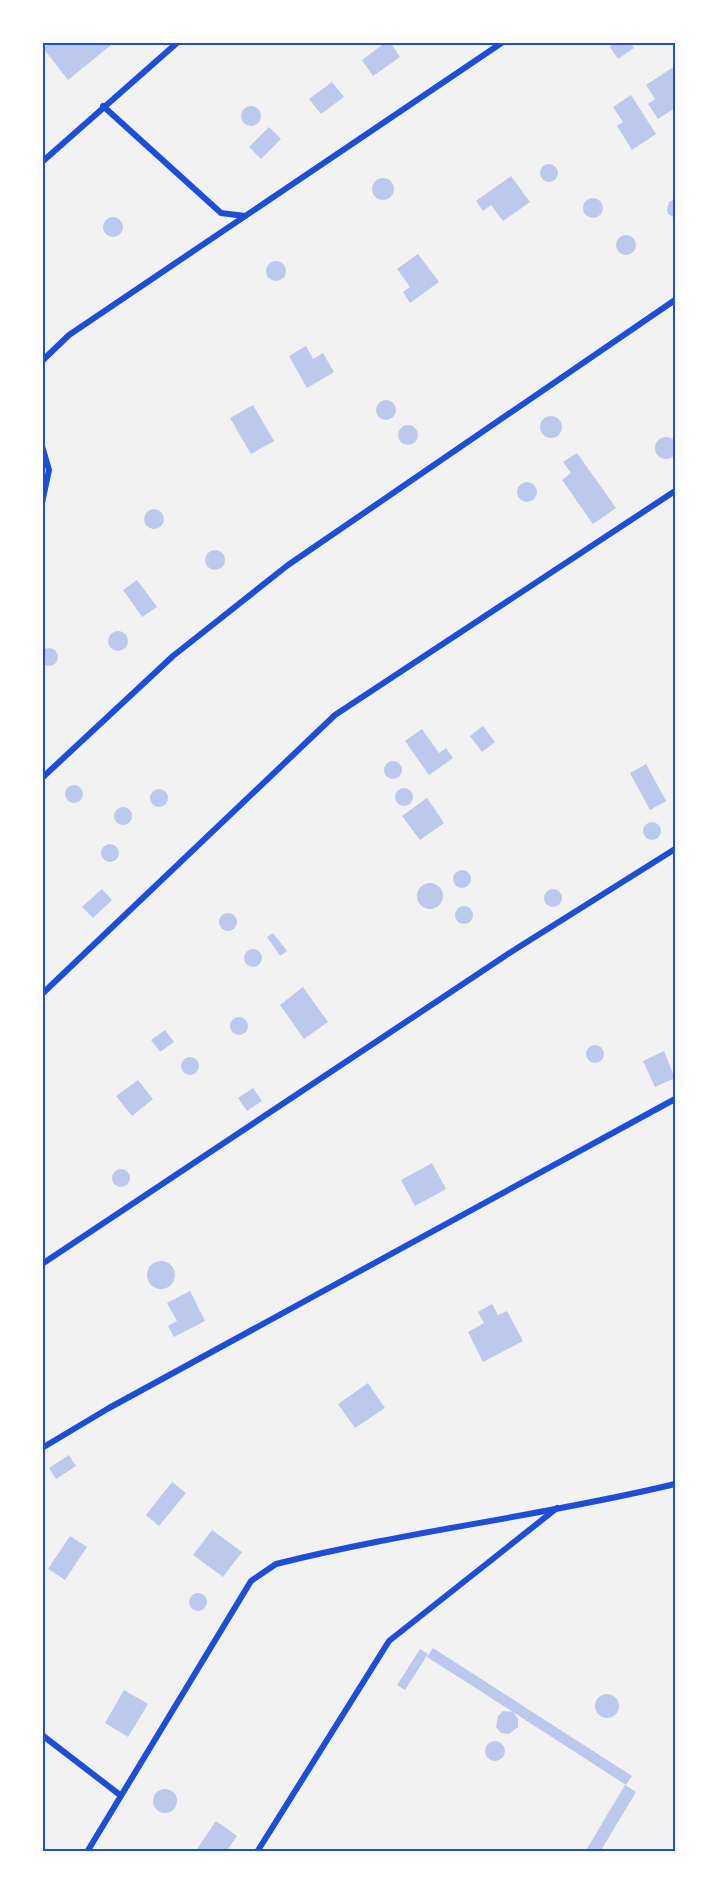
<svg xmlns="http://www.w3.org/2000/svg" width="717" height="1894" font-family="'Roboto Condensed',sans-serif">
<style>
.building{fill:#bdc9ec}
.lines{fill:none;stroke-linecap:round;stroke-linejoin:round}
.minor{stroke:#1d4ed8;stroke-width:6}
.neatline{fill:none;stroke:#1d4ed8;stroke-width:2}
</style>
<rect width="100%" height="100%" fill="#f2f2f2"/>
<!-- building -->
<g class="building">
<path d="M 51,42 L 108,42 L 111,45 L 68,80 L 43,48 Z"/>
<path d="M 386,42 L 390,42 L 400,57 L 373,76 L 362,60 Z"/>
<path d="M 617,42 L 630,42 L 634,48 L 618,59 L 610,47 Z"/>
<path d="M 675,66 L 675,108 L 658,119 L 648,104 L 655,99 L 646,85 Z"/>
<path d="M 332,82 L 344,97 L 321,114 L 309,99 Z"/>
<path d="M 631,95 L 656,134 L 632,150 L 617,126 L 623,122 L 613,107 Z"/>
<circle cx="251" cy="116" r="10"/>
<path d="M 269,127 L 281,139 L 261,159 L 249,147 Z"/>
<circle cx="549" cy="173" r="9"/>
<path d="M 511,176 L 530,202 L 503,221 L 491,205 L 483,211 L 476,201 Z"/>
<circle cx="383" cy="189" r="11"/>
<circle cx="593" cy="208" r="10"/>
<path d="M 675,199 L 675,218 L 668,214 L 667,209 L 669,202 Z"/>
<circle cx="113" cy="227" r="10"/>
<circle cx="626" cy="245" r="10"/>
<path d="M 418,254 L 439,282 L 410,303 L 403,292 L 410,287 L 397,269 Z"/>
<circle cx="276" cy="271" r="10"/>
<path d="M 306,346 L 313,359 L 323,353 L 334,372 L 307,388 L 289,356 Z"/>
<circle cx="386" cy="410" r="10"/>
<path d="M 253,405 L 274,441 L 251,454 L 230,418 Z"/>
<circle cx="551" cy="427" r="11"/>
<circle cx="408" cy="435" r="10"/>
<circle cx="666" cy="448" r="11"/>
<path d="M 577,453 L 616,508 L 593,524 L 562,480 L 571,473 L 563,462 Z"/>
<circle cx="527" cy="492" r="10"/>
<circle cx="154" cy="519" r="10"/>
<circle cx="215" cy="560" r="10"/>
<path d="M 137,580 L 157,607 L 142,617 L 123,590 Z"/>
<circle cx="118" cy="641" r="10"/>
<circle cx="49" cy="657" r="9"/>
<path d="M 483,726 L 495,742 L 482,752 L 470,736 Z"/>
<path d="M 422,729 L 439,753 L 446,748 L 453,758 L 429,775 L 405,741 Z"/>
<circle cx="393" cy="770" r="9"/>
<path d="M 646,764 L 666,801 L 650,810 L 630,773 Z"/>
<circle cx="74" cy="794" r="9"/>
<circle cx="404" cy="797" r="9"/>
<circle cx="159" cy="798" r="9"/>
<path d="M 427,798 L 444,823 L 420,840 L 402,816 Z"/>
<circle cx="123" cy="816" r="9"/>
<circle cx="652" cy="831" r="9"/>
<circle cx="110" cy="853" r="9"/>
<circle cx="462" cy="879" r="9"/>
<circle cx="430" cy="896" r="13"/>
<circle cx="553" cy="898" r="9"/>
<path d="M 102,889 L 112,900 L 93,918 L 82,907 Z"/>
<circle cx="464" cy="915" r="9"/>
<circle cx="228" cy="922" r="9"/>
<path d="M 273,933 L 287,951 L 280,956 L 267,937 Z"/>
<circle cx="253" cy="958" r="9"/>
<path d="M 303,987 L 328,1022 L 304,1039 L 280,1005 Z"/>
<circle cx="239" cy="1026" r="9"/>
<path d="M 165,1030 L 174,1042 L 160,1052 L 151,1040 Z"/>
<circle cx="595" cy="1054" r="9"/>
<path d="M 664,1051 L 675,1078 L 655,1087 L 643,1061 Z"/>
<circle cx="190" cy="1066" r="9"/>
<path d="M 138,1080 L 153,1099 L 132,1116 L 116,1096 Z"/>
<path d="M 253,1088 L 262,1101 L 247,1111 L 238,1098 Z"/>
<path d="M 432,1163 L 446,1189 L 415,1206 L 401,1180 Z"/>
<circle cx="121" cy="1178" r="9"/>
<circle cx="161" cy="1275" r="14"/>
<path d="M 190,1291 L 205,1321 L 174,1337 L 168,1326 L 177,1321 L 167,1303 Z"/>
<path d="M 492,1304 L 498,1315 L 507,1311 L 523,1341 L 483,1362 L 468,1332 L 484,1323 L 478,1312 Z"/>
<path d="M 368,1383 L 385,1408 L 355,1428 L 338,1404 Z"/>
<path d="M 69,1455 L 76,1466 L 56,1479 L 49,1468 Z"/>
<path d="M 172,1482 L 186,1493 L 159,1526 L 146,1515 Z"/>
<path d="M 212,1530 L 242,1552 L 223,1577 L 193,1555 Z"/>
<path d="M 70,1536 L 87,1547 L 65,1580 L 48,1569 Z"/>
<circle cx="198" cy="1602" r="9"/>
<path d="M 433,1648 L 632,1776 L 626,1785 L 513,1712 L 518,1719 L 518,1727 L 509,1734 L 501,1733 L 496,1727 L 498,1716 L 503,1711 L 513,1712 L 427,1657 Z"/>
<path d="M 420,1649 L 428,1654 L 405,1690 L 397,1685 Z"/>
<path d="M 124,1690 L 148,1704 L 128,1737 L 105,1723 Z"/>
<circle cx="607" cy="1706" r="12"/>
<circle cx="495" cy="1751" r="10"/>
<path d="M 625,1785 L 636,1792 L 600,1852 L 585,1852 Z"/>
<circle cx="165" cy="1801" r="12"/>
<path d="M 216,1821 L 237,1836 L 226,1852 L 195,1852 Z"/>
</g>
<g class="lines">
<!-- minor -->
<g class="minor">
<path d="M 103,106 L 221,213 L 245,216"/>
<path d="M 42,162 L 178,42"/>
<path d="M 42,361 L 69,335 L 503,42"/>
<path d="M 42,446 L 49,470 L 42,503"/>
<path d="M 42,778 L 173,656 L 288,565 L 675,300"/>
<path d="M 42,994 L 335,715 L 675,491"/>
<path d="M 42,1264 L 511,952 L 675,849"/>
<path d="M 42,1448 L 109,1408 L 675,1099"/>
<path d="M 42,1735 L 120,1795"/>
<path d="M 87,1852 L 251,1581 L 276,1564 C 408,1531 543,1516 675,1484"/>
<path d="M 257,1852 L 389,1641 L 557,1508"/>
</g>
</g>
<!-- border -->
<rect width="717" height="1894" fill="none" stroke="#ffffff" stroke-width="87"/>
<rect x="44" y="44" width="630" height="1806" class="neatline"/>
</svg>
